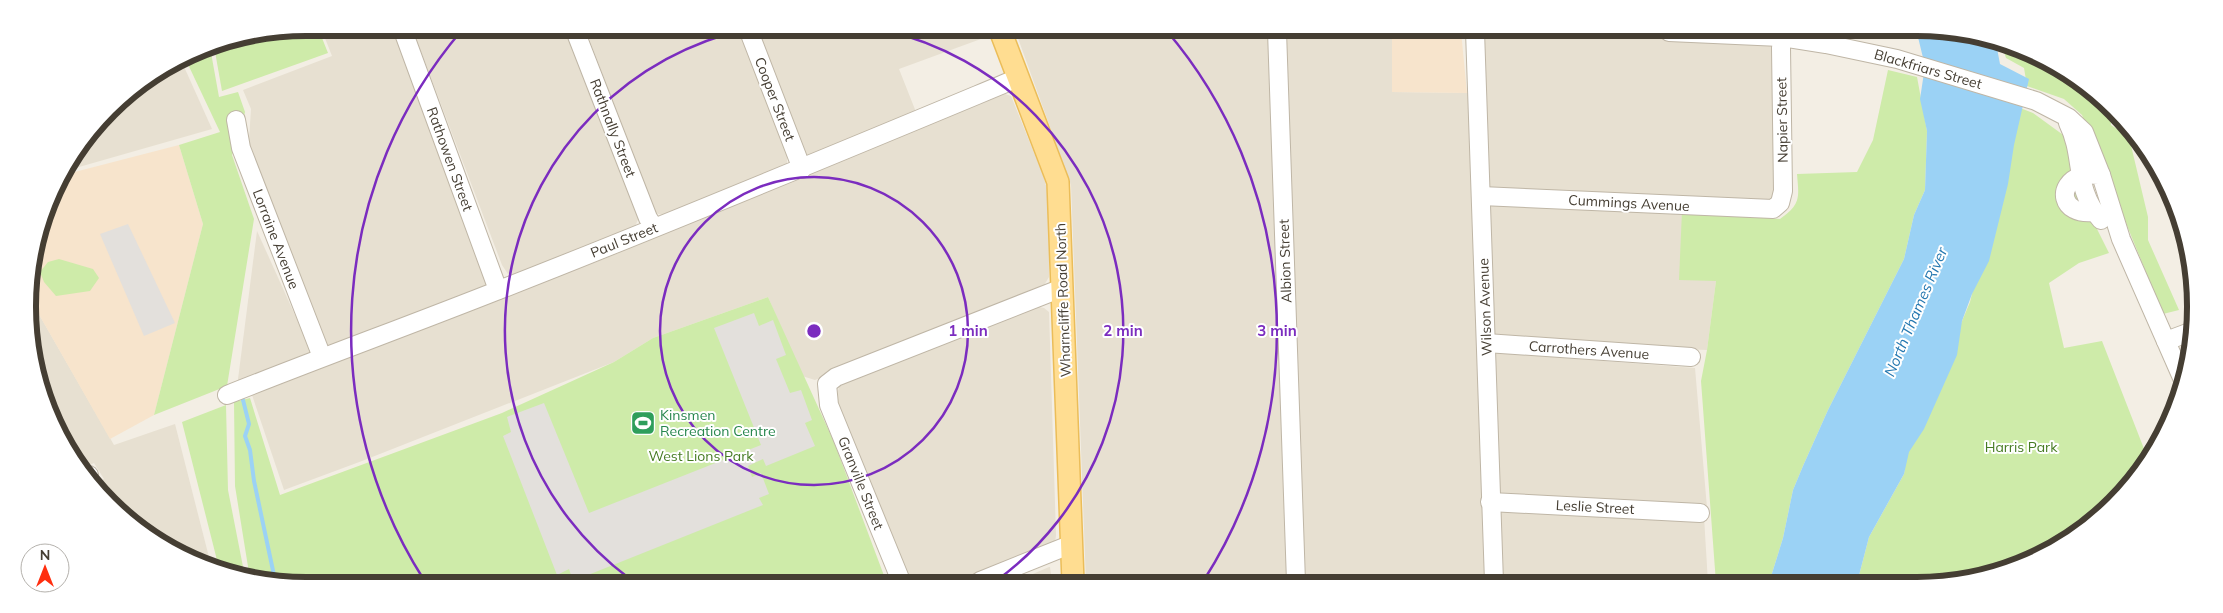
<svg xmlns="http://www.w3.org/2000/svg" width="2223" height="613" font-family="Mulish,sans-serif">
<style>
.residential{fill:#e7e0d1}
.commercial{fill:#f7e4cc}
.green{fill:#ceeba9}
.parking{fill:#e3e0dc}
.water{fill:#9bd2f5}
.lines{fill:none;stroke-linecap:round;stroke-linejoin:round}
.stream{stroke:#9bd2f5;stroke-width:4}
.minor-casing{stroke:#bfb6a6;stroke-width:20}
.major-casing{stroke:#ebbd59;stroke-width:24}
.minor{stroke:#fff;stroke-width:18}
.major{stroke:#ffdd91;stroke-width:21}
.ring{fill:none;stroke:#7b2cbf;stroke-width:2.5}
.labels{text-anchor:middle;stroke-width:4;stroke-linejoin:round;paint-order:stroke}
.street-label{font-size:14px;fill:#453e33;stroke:#fff}
.leisure-label{font-size:14px;fill:#27864d;stroke:#fff;text-anchor:start}
.park-label{font-size:14px;fill:#467b23;stroke:#fff}
.water-label{font-size:15px;font-style:italic;fill:#2578b0;stroke:#fff}
.rim{fill:none;stroke:#453e33;stroke-width:6}
.centre{fill:#7b2cbf;stroke:#fff;stroke-width:2.5}
.ring-label{font-size:15px;text-anchor:middle;font-weight:bold;fill:#7b2cbf;stroke:#fff;stroke-width:4;stroke-linejoin:round;paint-order:stroke}
</style>
<rect width="100%" height="100%" fill="#f3eee4"/>
<!-- residential -->
<g class="residential">
<path d="M 321,28 L 395,28 L 488,285 L 330,348 L 325,346 L 248,155 L 251,109 L 243,90 L 332,56 Z"/>
<path d="M 412,28 L 566,28 L 639,217 L 634,229 L 515,275 L 508,274 L 502,265 Z"/>
<path d="M 585,28 L 740,29 L 787,152 L 787,167 L 667,216 L 655,213 Z"/>
<path d="M 757,29 L 986,30 L 989,36 L 899,69 L 916,112 L 810,158 L 804,153 Z"/>
<path d="M 1015,30 L 1269,31 L 1288,582 L 1086,582 L 1071,185 Z"/>
<path d="M 1282,31 L 1392,31 L 1392,92 L 1470,93 L 1486,582 L 1300,582 Z"/>
<path d="M 1482,31 L 1537,31 L 1765,44 L 1773,47 L 1777,190 L 1769,205 L 1492,190 L 1488,186 Z"/>
<path d="M 181,60 L 212,129 L 65,171 L 122,97 Z"/>
<path d="M 1005,94 L 1011,96 L 1043,175 L 1049,196 L 1049,277 L 1043,287 L 815,380 L 802,376 L 768,297 L 653,338 L 614,362 L 362,461 L 284,490 L 251,392 L 575,265 L 578,269 L 619,253 L 618,248 Z"/>
<path d="M 1491,202 L 1682,211 L 1716,281 L 1707,350 L 1496,342 L 1491,338 L 1486,207 Z"/>
<path d="M 257,231 L 313,355 L 237,387 Z"/>
<path d="M 29,297 L 114,445 L 175,424 L 211,565 L 167,548 L 94,484 L 104,479 L 94,463 L 81,469 L 37,379 Z"/>
<path d="M 1035,306 L 1044,308 L 1049,312 L 1056,535 L 1055,543 L 958,581 L 906,581 L 837,402 L 837,394 L 839,387 L 846,381 Z"/>
<path d="M 1496,353 L 1695,368 L 1707,508 L 1498,496 L 1491,356 Z"/>
<path d="M 1495,509 L 1704,517 L 1708,583 L 1498,582 Z"/>
<path d="M 1050,567 L 1052,582 L 1014,582 L 1049,567 Z"/>
</g>
<!-- commercial -->
<g class="commercial">
<path d="M 1392,31 L 1461,31 L 1467,93 L 1392,92 Z"/>
<path d="M 179,145 L 203,224 L 154,415 L 110,439 L 29,297 L 28,288 L 56,183 L 63,175 Z"/>
</g>
<!-- green -->
<g class="green">
<path d="M 306,28 L 318,28 L 328,53 L 222,91 L 214,46 Z"/>
<path d="M 2002,46 L 2071,74 L 2111,114 L 2111,125 L 2129,137 L 2148,217 L 2148,240 L 2179,310 L 2163,314 L 2082,115 L 2064,99 L 2027,86 L 2024,68 L 2006,58 Z"/>
<path d="M 210,47 L 219,97 L 238,92 L 245,112 L 238,142 L 232,155 L 254,219 L 227,386 L 154,415 L 203,224 L 179,145 L 220,132 L 185,58 L 200,49 Z"/>
<path d="M 1888,70 L 1917,77 L 1927,131 L 1925,190 L 1914,215 L 1904,259 L 1828,410 L 1803,466 L 1793,490 L 1783,538 L 1769,583 L 1716,583 L 1701,381 L 1707,350 L 1716,281 L 1679,280 L 1682,211 L 1780,219 C 1801,204 1799,198 1797,174 L 1857,172 L 1873,140 Z"/>
<path d="M 2015,106 L 2033,113 L 2066,137 L 2080,195 L 2109,253 L 2079,263 L 2049,283 L 2064,348 L 2102,341 L 2148,459 L 2101,516 L 2024,564 L 1953,583 L 1857,583 L 1869,537 L 1904,474 L 1907,452 L 1970,302 L 2006,154 Z"/>
<path d="M 59,259 L 93,269 L 99,278 L 90,291 L 56,296 L 44,282 L 40,272 L 48,262 Z"/>
<path d="M 768,297 L 834,442 L 886,581 L 250,579 L 235,486 L 234,402 L 250,398 L 280,495 L 502,413 L 614,362 L 653,338 Z"/>
<path d="M 226,405 L 228,490 L 245,577 L 219,568 L 182,422 Z"/>
</g>
<!-- parking -->
<g class="parking">
<path d="M 128,224 L 175,323 L 144,336 L 100,234 Z"/>
<path d="M 754,313 L 759,326 L 773,320 L 786,355 L 776,359 L 790,393 L 801,390 L 812,420 L 805,423 L 815,446 L 766,466 L 763,459 L 748,466 L 752,477 L 761,473 L 769,494 L 759,498 L 763,505 L 573,581 L 569,569 L 557,575 L 503,436 L 511,432 L 507,417 L 544,403 L 589,513 L 761,445 L 714,328 Z"/>
</g>
<!-- water -->
<path class="water" d="M 1917,33 L 1971,33 L 1996,43 L 2000,64 L 2029,79 L 2014,145 L 2008,184 L 1989,261 L 1972,294 L 1962,321 L 1957,355 L 1924,429 L 1909,452 L 1904,474 L 1869,537 L 1857,583 L 1769,583 L 1783,538 L 1793,490 L 1803,466 L 1828,410 L 1904,259 L 1914,215 L 1925,190 L 1927,131 L 1920,99 L 1925,66 Z"/>
<g class="lines">
<!-- stream -->
<path class="stream" d="M 243,400 L 249,424 L 245,436 L 250,450 L 254,481 L 275,580"/>
<defs>
<g id="minor">
<path d="M 402,28 L 498,290"/>
<path d="M 574,28 L 648,218 L 654,227"/>
<path d="M 748,29 L 802,169"/>
<path d="M 1277,31 L 1296,582"/>
<path d="M 1475,31 L 1494,582"/>
<path d="M 1669,32 L 1782,37 L 1826,44 L 1897,59 L 2036,101 L 2069,118 L 2084,132 L 2101,175"/>
<path d="M 236,120 L 241,148 L 322,357"/>
<path d="M 2068,123 C 2085,157 2073,188 2101,220"/>
<path d="M 1481,196 L 1773,209 L 1780,203 L 1783,191 L 1781,48 L 1783,32"/>
<path d="M 2094,212 C 2060,216 2056,184 2081,176 C 2087,173 2094,175 2101,175 L 2121,239 L 2183,380"/>
<path d="M 2166,341 L 2190,332"/>
<path d="M 1486,343 L 1691,357"/>
<path d="M 227,395 C 317,359 408,326 499,290 C 673,222 845,150 1018,78"/>
<path d="M 85,477 L 89,475"/>
<path d="M 1490,502 L 1700,513"/>
<path d="M 901,581 L 829,405 L 827,384 L 836,377 L 1062,288"/>
<path d="M 980,581 L 1072,544"/>
</g>
<path id="major" d="M 1000,30 L 1058,182 L 1073,582"/>
</defs>
<!-- minor casing -->
<use href="#minor" class="minor-casing"/>
<!-- major casing -->
<use href="#major" class="major-casing"/>
<!-- minor -->
<use href="#minor" class="minor"/>
<!-- major -->
<use href="#major" class="major"/>
</g>
<!-- distance rings -->
<g class="ring">
<circle cx="814" cy="331" r="154"/>
<path d="M630 579A309 309 0 0 1 747 29M884 30A309 309 0 0 1 996 581"/>
<path d="M424 580A463 463 0 0 1 462 30M1166 30A463 463 0 0 1 1204 580"/>
</g>
<!-- icons -->
<defs>
<symbol id="stadium-square" viewBox="-11 -11 22 22"><rect x="-9" y="-9" width="18" height="18" rx="4" fill="#2e9e5b" stroke="#fff"/><path d="M0-5a6.5 5 0 1 0 0 10a6.5 5 0 1 0 0-10ZM-3.5-1.8h7v3.6h-7Z" fill="#fff"/></symbol>
</defs>
<g fill-rule="evenodd">
<use href="#stadium-square" x="629" y="409" width="28" height="28"/>
</g>
<g class="labels">
<!-- street labels -->
<g class="street-label">
<text transform="translate(1928 69) rotate(16)" y="5">Blackfriars Street</text>
<text transform="translate(775 99) rotate(69)" y="5">Cooper Street</text>
<text transform="translate(1782 120) rotate(-91)" y="5">Napier Street</text>
<text transform="translate(613 128) rotate(69)" y="5">Rathnally Street</text>
<text transform="translate(450 159) rotate(70)" y="5">Rathowen Street</text>
<text transform="translate(1629 203) rotate(3)" y="5">Cummings Avenue</text>
<text transform="translate(276 239) rotate(69)" y="5">Lorraine Avenue</text>
<text transform="translate(624 240) rotate(-22)" y="5">Paul Street</text>
<text transform="translate(1285 261) rotate(-92)" y="5">Albion Street</text>
<text transform="translate(1063 300) rotate(-92)" y="5">Wharncliffe Road North</text>
<text transform="translate(1485 307) rotate(-92)" y="5">Wilson Avenue</text>
<text transform="translate(1589 350) rotate(4)" y="5">Carrothers Avenue</text>
<text transform="translate(861 483) rotate(68)" y="5">Granville Street</text>
<text transform="translate(1595 507) rotate(3)" y="5">Leslie Street</text>
</g>
<!-- leisure labels -->
<g class="leisure-label">
<text x="660" y="420">Kinsmen<tspan x="660" dy="16">Recreation Centre</tspan></text>
</g>
<!-- park labels -->
<g class="park-label">
<text x="2021" y="452">Harris Park</text>
<text x="701" y="461">West Lions Park</text>
</g>
<!-- water labels -->
<g class="water-label">
<text transform="translate(1916 312) rotate(-67)" y="5">North Thames River</text>
</g>
</g>
<!-- crop -->
<path d="M0 0H2223V613H0ZM306 36H1917A270 270 0 0 1 2187 306V307A270 270 0 0 1 1917 577H306A270 270 0 0 1 36 307V306A270 270 0 0 1 306 36Z" fill="#fff" fill-rule="evenodd"/>
<path class="rim" d="M306 36H1917A270 270 0 0 1 2187 306V307A270 270 0 0 1 1917 577H306A270 270 0 0 1 36 307V306A270 270 0 0 1 306 36Z"/>
<circle cx="814" cy="331" r="8" class="centre"/>
<g class="ring-label">
<text x="968" y="336">1 min</text>
<text x="1123" y="336">2 min</text>
<text x="1277" y="336">3 min</text>
</g>
<!-- north arrow -->
<g transform="translate(45 568)"><circle r="24" fill="#ffffff" stroke="#b5b2ad"/>
<path d="M0-4L9 19L0 12L-9 19Z" fill="#ff2e0f"/>
<text y="-8" font-size="14" font-weight="bold" text-anchor="middle" fill="#453e33">N</text>
</g>
</svg>
